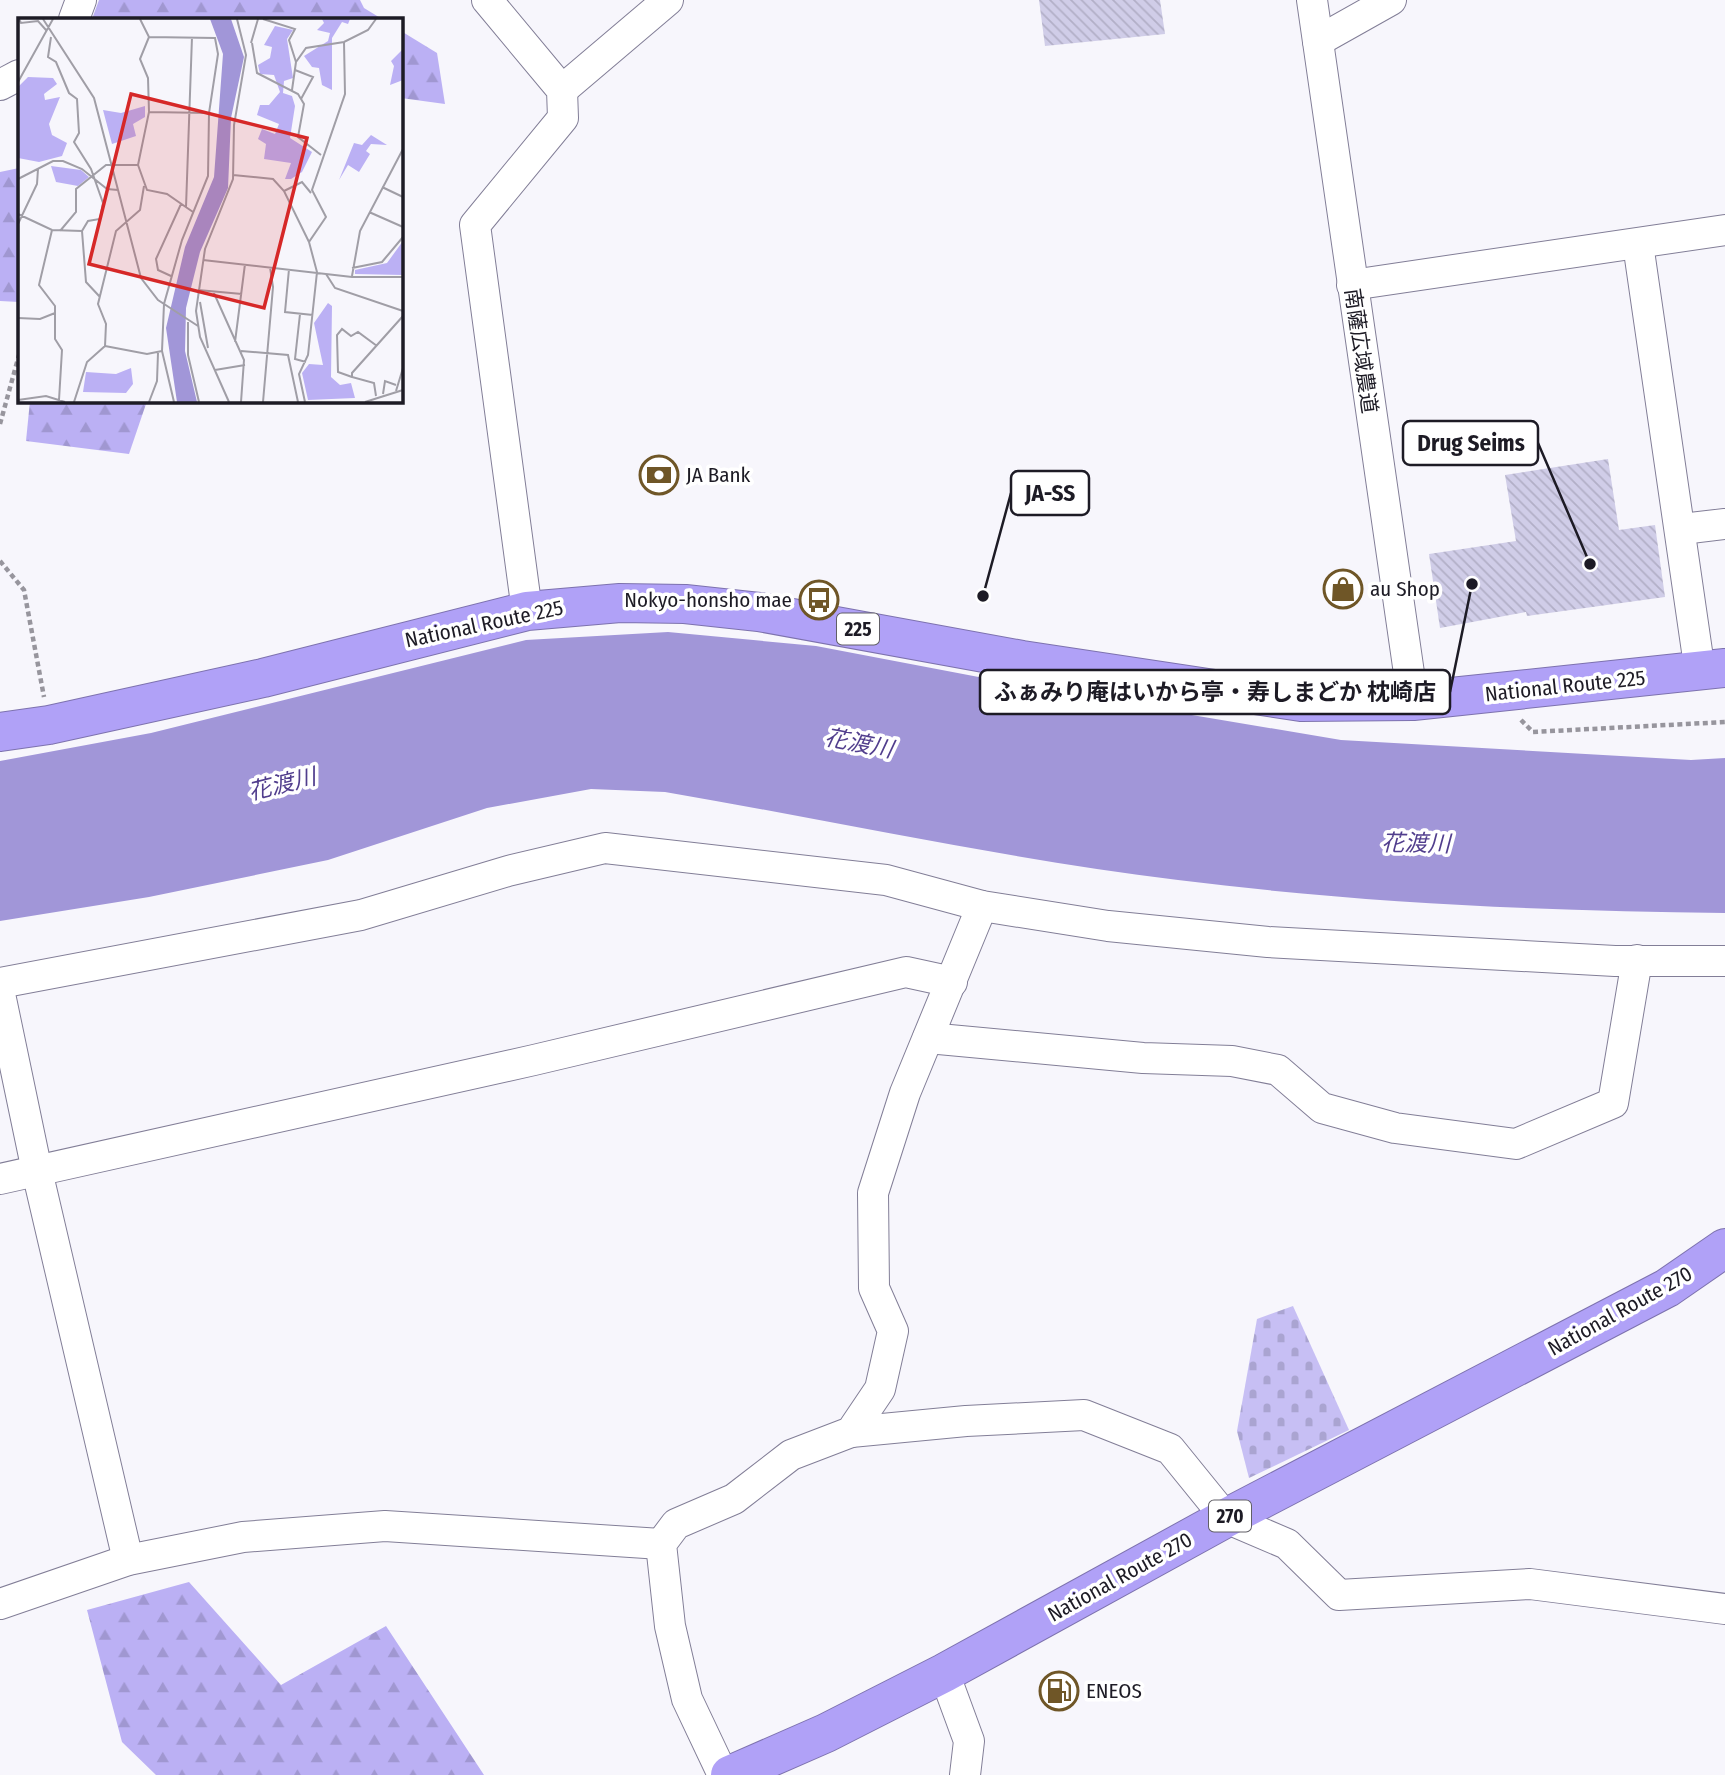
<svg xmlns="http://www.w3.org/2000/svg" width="1725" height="1775" font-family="'Fira Sans Condensed','Noto Sans JP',sans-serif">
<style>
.forest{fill:url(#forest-firs)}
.cemetery{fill:url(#cemetery-stones)}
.water{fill:#a196d8}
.building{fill:url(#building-back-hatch)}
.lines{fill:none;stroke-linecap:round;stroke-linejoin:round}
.minor-casing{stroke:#827e97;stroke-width:32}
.highway-casing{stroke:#7d72ae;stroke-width:40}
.path{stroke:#97959d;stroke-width:4.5;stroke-dasharray:5 3.5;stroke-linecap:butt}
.minor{stroke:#fff;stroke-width:30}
.highway{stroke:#b0a1f7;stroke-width:38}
.labels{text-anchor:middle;stroke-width:7;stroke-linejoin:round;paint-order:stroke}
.shield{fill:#fff;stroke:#615f66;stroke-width:2}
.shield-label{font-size:19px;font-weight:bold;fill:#1d1b25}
.street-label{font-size:21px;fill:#1d1b25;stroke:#fff}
.poi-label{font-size:21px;fill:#1d1b25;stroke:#fff;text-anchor:start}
.water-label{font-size:23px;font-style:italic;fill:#513e8d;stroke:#fff}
.inset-road{fill:none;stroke:#a09ea6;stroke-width:2}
.view{fill:#d62828;fill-opacity:0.15;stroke:#d62828;stroke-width:3.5}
.inset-edge{fill:none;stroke:#1d1b25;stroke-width:3.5}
.leader{fill:none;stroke:#1d1b25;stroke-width:2.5}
.callout-dot{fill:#1d1b25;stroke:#fff;stroke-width:2.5}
.callout{fill:#fff;stroke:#1d1b25;stroke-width:2.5}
.callout-label{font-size:23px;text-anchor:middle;font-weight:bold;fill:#1d1b25}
</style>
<defs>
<pattern id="forest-firs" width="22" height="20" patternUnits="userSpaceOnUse" patternTransform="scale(1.75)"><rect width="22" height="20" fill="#bbb0f4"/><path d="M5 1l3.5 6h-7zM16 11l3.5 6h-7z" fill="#a097d1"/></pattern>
<pattern id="cemetery-stones" width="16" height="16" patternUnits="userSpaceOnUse" patternTransform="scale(1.75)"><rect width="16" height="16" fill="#c7bff4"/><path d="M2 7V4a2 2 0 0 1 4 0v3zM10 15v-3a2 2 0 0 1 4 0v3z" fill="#aaa4d1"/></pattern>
<pattern id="building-back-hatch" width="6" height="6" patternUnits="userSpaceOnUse" patternTransform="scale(1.75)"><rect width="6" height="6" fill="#d0cde8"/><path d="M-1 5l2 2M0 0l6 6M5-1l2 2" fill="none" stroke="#b2afc7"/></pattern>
</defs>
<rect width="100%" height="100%" fill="#f7f6fc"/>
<!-- forest -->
<g class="forest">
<path d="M 99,0 L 360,0 L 364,8 L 382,19 L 92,19 Z"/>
<path d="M 401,31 L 437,53 L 445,104 L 401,98 Z"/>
<path d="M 19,168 L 19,302 L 0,301 L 0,172 Z"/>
<path d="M 30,401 L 147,401 L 129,454 L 26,441 Z"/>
<path d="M 189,1582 L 281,1685 L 386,1626 L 484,1775 L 156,1775 L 122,1742 L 87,1610 Z"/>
</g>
<!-- cemetery -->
<path class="cemetery" d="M 1293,1306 L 1349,1430 L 1249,1478 L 1237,1431 L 1257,1319 Z"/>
<!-- water -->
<path class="water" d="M 668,632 L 816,646 L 1079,696 L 1341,740 L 1691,760 L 1725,758 L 1725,913 C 1542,911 1360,903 1178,880 C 1006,859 835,821 665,792 L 591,789 L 487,808 L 328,860 L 149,897 L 0,921 L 0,761 L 151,733 L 526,640 Z"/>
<!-- building -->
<g class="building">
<path d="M 1039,0 L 1160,0 L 1165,34 L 1045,46 Z"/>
<path d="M 1608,459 L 1619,530 L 1655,525 L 1665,597 L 1527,616 L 1526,612 L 1440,628 L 1429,554 L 1516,541 L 1505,475 Z"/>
</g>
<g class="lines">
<defs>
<g id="minor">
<path d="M 487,0 L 562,90 L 563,118 L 475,225 L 527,611"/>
<path d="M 1312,0 L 1413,701"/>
<path d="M 74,19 L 81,0"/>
<path d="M 1318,41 L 1391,0"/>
<path d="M 0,85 L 19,75"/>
<path d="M 562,90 L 668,0"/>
<path d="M 1638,244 L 1700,672 L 1718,665"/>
<path d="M 1352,285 L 1725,230"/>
<path d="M 1682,529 L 1725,524"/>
<path d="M 0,983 L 361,915 L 508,871 L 605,848 L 886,880 L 982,906 L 1108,926 L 1268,942 L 1615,961 L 1725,961"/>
<path d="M 0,994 L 37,1171 L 128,1560"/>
<path d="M 928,1038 L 1143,1058 L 1232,1061 L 1278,1070 L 1322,1108 L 1395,1128 L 1516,1144 L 1613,1103 L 1637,960"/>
<path d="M 0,1179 L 534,1060 L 906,972 L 952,982"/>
<path d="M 851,1432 L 966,1421 L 1084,1415 L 1170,1449 L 1226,1518 L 1287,1544 L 1339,1595 L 1530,1584 L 1725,1609"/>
<path d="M 0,1604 L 128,1560 L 243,1537 L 385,1526 L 661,1544"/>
<path d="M 944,1673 L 969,1741 L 965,1775"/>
<path d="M 723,1775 L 687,1699 L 670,1626 L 661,1544 L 676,1524 L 734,1499 L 791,1455 L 851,1432 L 880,1389 L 893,1331 L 874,1288 L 873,1193 L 905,1093 L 982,906"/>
</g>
<g id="highway">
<path d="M 0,732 L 49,725 L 263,678 L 527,611 L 620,603 L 685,604 L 759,612 L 1022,660 L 1301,702 L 1413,701 L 1725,668"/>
<path d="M 730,1775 L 826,1733 L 944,1673 L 1226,1518 L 1667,1288 L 1725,1248"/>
</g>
</defs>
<!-- minor casing -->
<use href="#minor" class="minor-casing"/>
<!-- highway casing -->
<use href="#highway" class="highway-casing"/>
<!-- path -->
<g class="path">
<path d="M 0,424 L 19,355"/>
<path d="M 0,561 L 24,590 L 44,697"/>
<path d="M 1521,720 L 1533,732 L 1725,722"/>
</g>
<!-- minor -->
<use href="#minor" class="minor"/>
<!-- highway -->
<use href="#highway" class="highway"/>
</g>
<!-- icons -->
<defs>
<symbol id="bank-ring" viewBox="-11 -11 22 22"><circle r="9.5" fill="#fff" stroke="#6f5627" stroke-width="1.5"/><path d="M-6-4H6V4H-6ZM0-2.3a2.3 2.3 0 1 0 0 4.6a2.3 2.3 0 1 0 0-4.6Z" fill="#6f5627"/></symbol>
<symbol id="shop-ring" viewBox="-11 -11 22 22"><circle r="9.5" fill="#fff" stroke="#6f5627" stroke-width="1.5"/><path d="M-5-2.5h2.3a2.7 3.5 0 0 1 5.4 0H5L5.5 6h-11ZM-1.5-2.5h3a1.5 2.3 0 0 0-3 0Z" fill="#6f5627"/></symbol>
<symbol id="bus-ring" viewBox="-11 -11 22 22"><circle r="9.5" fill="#fff" stroke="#6f5627" stroke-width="1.5"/><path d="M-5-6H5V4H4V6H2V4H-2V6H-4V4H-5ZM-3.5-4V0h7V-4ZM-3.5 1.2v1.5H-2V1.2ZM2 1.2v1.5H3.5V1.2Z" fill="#6f5627"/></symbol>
<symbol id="fuel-ring" viewBox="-11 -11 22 22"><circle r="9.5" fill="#fff" stroke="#6f5627" stroke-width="1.5"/><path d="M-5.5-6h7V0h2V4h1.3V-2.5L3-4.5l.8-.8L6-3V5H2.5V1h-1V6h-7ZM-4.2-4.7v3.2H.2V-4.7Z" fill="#6f5627"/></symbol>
</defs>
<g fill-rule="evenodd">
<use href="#bank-ring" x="637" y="453" width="44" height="44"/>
<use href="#shop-ring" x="1321" y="567" width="44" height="44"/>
<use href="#bus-ring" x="797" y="578" width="44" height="44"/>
<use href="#fuel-ring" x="1037" y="1669" width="44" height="44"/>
</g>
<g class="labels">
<!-- shield labels -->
<g class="shield">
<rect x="837" y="613.5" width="42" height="31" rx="5"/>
<rect x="1209" y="1500.5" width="42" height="31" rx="5"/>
</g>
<g class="shield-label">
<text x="858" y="636">225</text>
<text x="1230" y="1523">270</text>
</g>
<!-- street labels -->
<g class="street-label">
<text transform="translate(1361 351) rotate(82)" y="7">南薩広域農道</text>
<text transform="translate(484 624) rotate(-12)" y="7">National Route 225</text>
<text transform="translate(1565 686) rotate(-6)" y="7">National Route 225</text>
<text transform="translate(1620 1311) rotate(-29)" y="7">National Route 270</text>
<text transform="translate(1120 1577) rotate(-29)" y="7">National Route 270</text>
</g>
<!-- poi labels -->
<g class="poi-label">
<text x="686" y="482">JA Bank</text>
<text x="1370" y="596">au Shop</text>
<text x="792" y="607" text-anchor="end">Nokyo-honsho mae</text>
<text x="1086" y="1698">ENEOS</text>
</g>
<!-- water labels -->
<g class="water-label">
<text transform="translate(859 743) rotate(11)" y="8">花渡川</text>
<text transform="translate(282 784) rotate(-14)" y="8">花渡川</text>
<text transform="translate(1416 843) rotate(1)" y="8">花渡川</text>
</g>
</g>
<!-- overview -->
<g transform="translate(18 18)">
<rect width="385" height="385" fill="#f7f6fc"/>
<path d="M 304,1 L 332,1 L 330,6 L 324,4 L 314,20 L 314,72 L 304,67 L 301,50 L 294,49 L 286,38 L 310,23 L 312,15 L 299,12 L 306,5 ZM 257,8 L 275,12 L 269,21 L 275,60 L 266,63 L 265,75 L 274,78 L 277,88 L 272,120 L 294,134 L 284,154 L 273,161 L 267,161 L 273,145 L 246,141 L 248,126 L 240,121 L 244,111 L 257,116 L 261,106 L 239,97 L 242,87 L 251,87 L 262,74 L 256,57 L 242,56 L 240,47 L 252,40 L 254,29 L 246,27 ZM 385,31 L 385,62 L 372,67 L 376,48 L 373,43 ZM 10,59 L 35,60 L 39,66 L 26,76 L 27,82 L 42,79 L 31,106 L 34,117 L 49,125 L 44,138 L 21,144 L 0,140 L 0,69 ZM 127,88 L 127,99 L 115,106 L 118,118 L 94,126 L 85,92 L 103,95 ZM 353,117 L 369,127 L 353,126 L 348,133 L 352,136 L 341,154 L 330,147 L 321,162 L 336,125 L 344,127 ZM 33,148 L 63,152 L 71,159 L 60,168 L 38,164 ZM 385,223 L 385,257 L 337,256 L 337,252 L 369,245 ZM 310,285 L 314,288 L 313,359 L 322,367 L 333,365 L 337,380 L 290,382 L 284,355 L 291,346 L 305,347 L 296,305 ZM 113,350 L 115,366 L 108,375 L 65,374 L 68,354 L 98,356 Z" fill="#bbb0f4"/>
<path d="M 192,1 L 213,1 L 226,39 L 213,100 L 210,170 L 182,234 L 168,290 L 167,333 L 179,384 L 159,384 L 148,310 L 167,229 L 196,159 L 205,36 Z" fill="#a196d8"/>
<path class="inset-road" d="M 1,1 L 3,5 L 20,3 L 28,12M 25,1 L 76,80 L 123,260 L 140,282 L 180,308M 245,1 L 277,11 L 271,22 L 278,44 L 274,72M 33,19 L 30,39 L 38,44 L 51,75 L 59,81 L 61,115 L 56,124 L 73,151 L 85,185 L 82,201 L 70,203 L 64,213 L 68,264 L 82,279M 131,19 L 197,20 L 200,36 L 191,95 L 190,158 L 164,222 L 146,286 L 144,333 L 156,384M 233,25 L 240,1M 234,25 L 239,55 L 280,76 L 286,86 L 280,119 L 303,137M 278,44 L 288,30 L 326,24 L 350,12 L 358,1M 277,52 L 295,59 L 283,81M 0,64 L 35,1M 131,94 L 191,95M 120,147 L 131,94 L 130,60 L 122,41 L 131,19 L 122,1M 215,157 L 255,161 L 266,173 L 291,224M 0,161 L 35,143 L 45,143 L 64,151 L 89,171 L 100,172M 364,169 L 385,179M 266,173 L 284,164 L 293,175M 168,189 L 174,19M 351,194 L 385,209M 0,196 L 34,212 L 64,213M 0,206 L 19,166 L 20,151M 34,212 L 21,267 L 37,288 L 37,321 L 44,332 L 41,382M 42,213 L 58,194 L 58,171 L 88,147 L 120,147 L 129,172 L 149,176 L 175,194M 185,242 L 334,259 L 385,259M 334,250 L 364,244 L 385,219M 271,251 L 267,294 L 295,297M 308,256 L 317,270 L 385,293M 153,258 L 140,252 L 138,241 L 163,186M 334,258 L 342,213 L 385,131M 180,272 L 224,276M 195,273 L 226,342 L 223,384M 182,284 L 190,330M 282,296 L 277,341 L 288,344M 0,300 L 22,301 L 37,295M 170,304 L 170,337 L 181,384M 217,324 L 227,246M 87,328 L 129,336 L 144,333M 223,333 L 270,337 L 280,384M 197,352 L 227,347M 334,359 L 320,354 L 319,317 L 324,311 L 333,318 L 340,314 L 359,328M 378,373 L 385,350M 365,376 L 367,363 L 378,367M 358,378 L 356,365 L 334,359 L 334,355 L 385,298M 0,382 L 28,378 L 47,384M 56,384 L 69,344 L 87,328 L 88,306 L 80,286 L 98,213 L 122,192 L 126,168M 131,384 L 139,363 L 140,335M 211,384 L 182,319 L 178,293 L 187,231 L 215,161 L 216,107 L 228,37 L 219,1M 245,384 L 255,269 L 252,249M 287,384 L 281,356 L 290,337 L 299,254 L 291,224 L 308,199 L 294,172 L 327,76 L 326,24M 347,384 L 385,372"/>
<path class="view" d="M 113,76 L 289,120 L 246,290 L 71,246 Z"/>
<rect width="385" height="385" class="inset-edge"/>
</g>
<!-- callouts -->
<path class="leader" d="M1590 564L1538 443M983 596L1011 493M1472 584L1450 692"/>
<g class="callout-dot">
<circle cx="1590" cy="564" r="7"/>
<circle cx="983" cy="596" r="7"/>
<circle cx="1472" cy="584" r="7"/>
</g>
<g class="callout">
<rect x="1403" y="421" width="135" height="44" rx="7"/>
<rect x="1011" y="471" width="78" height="44" rx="7"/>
<rect x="980" y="670" width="470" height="44" rx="7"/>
</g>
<g class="callout-label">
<text x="1471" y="451">Drug Seims</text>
<text x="1050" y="501">JA-SS</text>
<text x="1215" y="700">ふぁみり庵はいから亭・寿しまどか 枕崎店</text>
</g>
</svg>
